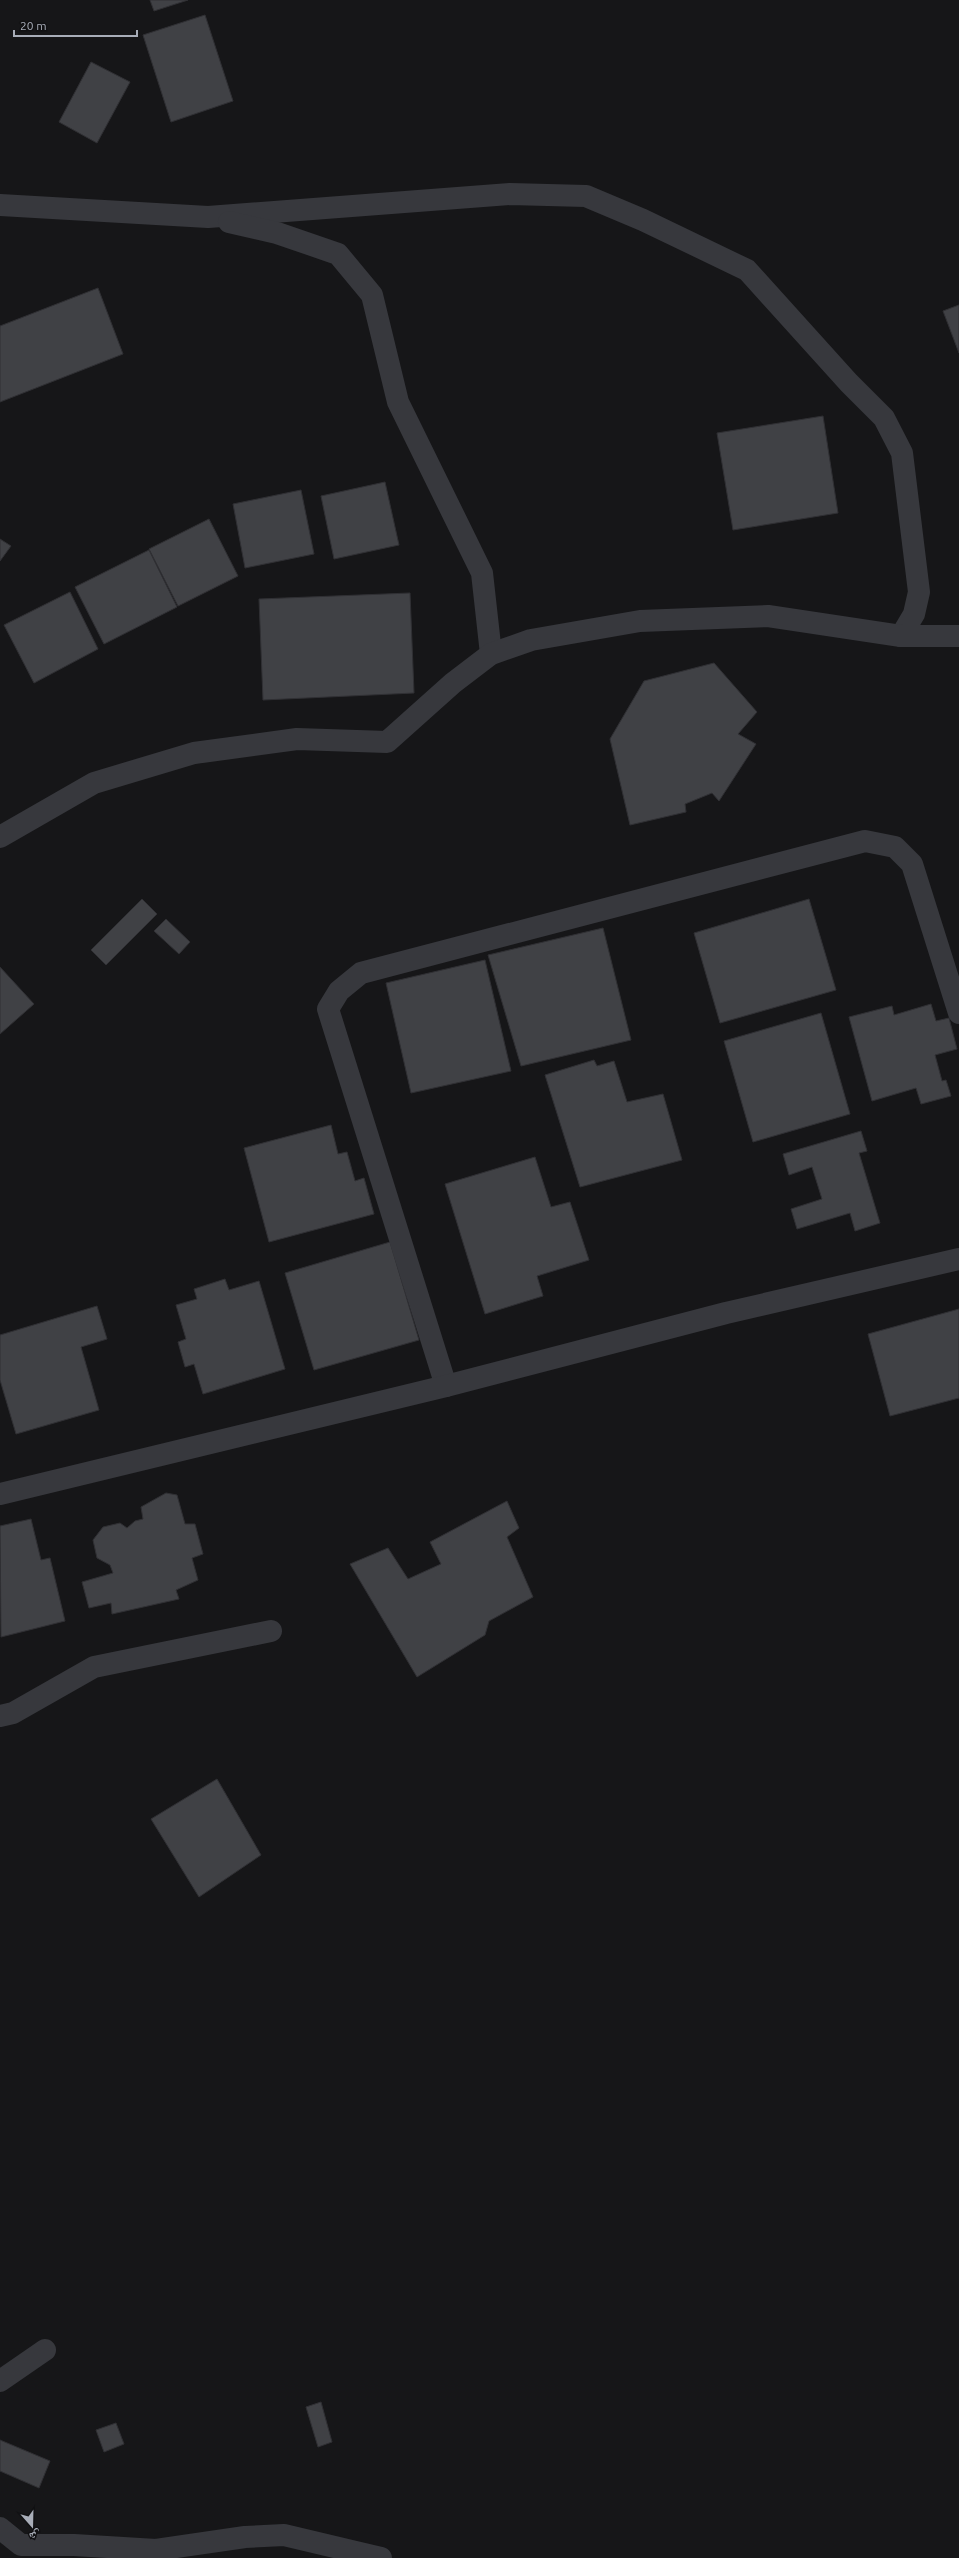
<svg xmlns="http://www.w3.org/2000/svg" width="959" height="2558" font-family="Ubuntu,'Noto Naskh Arabic',sans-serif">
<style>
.building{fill:#404145;stroke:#303034}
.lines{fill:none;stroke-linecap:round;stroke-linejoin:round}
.service{stroke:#37383d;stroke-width:22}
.minor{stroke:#37383d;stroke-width:22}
</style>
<rect width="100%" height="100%" fill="#161618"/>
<!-- building -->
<g class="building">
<path d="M 150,0 L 188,0 L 154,11 Z"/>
<path d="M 205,15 L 233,101 L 171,122 L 143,35 Z"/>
<path d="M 91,62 L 130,82 L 97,143 L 59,122 Z"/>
<path d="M 98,288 L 123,354 L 0,402 L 0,326 Z"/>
<path d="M 959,305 L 959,353 L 943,311 Z"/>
<path d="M 823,416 L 838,513 L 733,530 L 717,433 Z"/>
<path d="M 385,482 L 399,545 L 334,559 L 321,496 Z"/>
<path d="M 301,490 L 314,554 L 245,568 L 233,504 Z"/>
<path d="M 209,519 L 238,576 L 178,606 L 149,549 Z"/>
<path d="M 0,539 L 11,546 L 0,561 Z"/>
<path d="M 149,550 L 177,607 L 104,644 L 75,587 Z"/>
<path d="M 70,592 L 98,649 L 34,683 L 4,625 Z"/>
<path d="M 410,593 L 414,693 L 263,700 L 259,599 Z"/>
<path d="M 714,663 L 757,712 L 738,734 L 756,744 L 719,801 L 712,793 L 685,804 L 686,812 L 630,825 L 610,739 L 644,681 Z"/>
<path d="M 142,899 L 157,914 L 106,965 L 91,950 Z"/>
<path d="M 809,899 L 836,990 L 720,1023 L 694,933 Z"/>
<path d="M 166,919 L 190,942 L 179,954 L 154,931 Z"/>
<path d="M 603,928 L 631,1040 L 521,1066 L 488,955 Z"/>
<path d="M 485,960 L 511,1071 L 411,1093 L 386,983 Z"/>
<path d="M 0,967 L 34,1004 L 0,1034 Z"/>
<path d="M 931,1004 L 936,1021 L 949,1018 L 957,1049 L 935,1055 L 942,1081 L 946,1080 L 951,1096 L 921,1104 L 916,1088 L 872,1101 L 849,1017 L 892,1006 L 894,1015 Z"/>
<path d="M 821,1013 L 850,1114 L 753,1142 L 724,1041 Z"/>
<path d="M 594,1060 L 597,1066 L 614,1061 L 627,1102 L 663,1094 L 682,1160 L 580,1187 L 545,1075 Z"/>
<path d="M 331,1125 L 338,1154 L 347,1152 L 355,1181 L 364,1178 L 374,1214 L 269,1242 L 244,1148 Z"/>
<path d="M 861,1131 L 867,1151 L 859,1153 L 880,1223 L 855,1231 L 850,1213 L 797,1229 L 791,1209 L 822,1199 L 812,1167 L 789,1175 L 783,1154 Z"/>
<path d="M 535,1157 L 551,1207 L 570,1202 L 589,1260 L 537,1276 L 543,1296 L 485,1314 L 445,1184 Z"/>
<path d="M 390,1242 L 419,1340 L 314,1370 L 285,1273 Z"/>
<path d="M 225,1279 L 229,1290 L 259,1281 L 285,1369 L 203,1394 L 194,1364 L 185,1367 L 178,1342 L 186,1339 L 176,1305 L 197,1299 L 194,1289 Z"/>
<path d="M 97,1306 L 107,1339 L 81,1347 L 99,1410 L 16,1434 L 0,1380 L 0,1335 Z"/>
<path d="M 959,1309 L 959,1398 L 890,1416 L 868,1334 Z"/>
<path d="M 166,1493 L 177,1495 L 185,1524 L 195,1524 L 203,1554 L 192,1558 L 198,1580 L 176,1590 L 179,1599 L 112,1614 L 111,1603 L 89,1608 L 82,1582 L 113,1573 L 110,1565 L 97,1558 L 93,1540 L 103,1527 L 120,1523 L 127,1528 L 135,1521 L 143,1519 L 141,1507 Z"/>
<path d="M 507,1501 L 519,1528 L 507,1537 L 533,1597 L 489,1621 L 485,1635 L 417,1677 L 350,1564 L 388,1548 L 408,1579 L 441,1564 L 430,1542 Z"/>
<path d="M 31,1519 L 41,1560 L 50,1558 L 65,1621 L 1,1637 L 0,1526 Z"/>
<path d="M 217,1779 L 261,1855 L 199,1897 L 151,1819 Z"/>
<path d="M 321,2402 L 332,2442 L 318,2447 L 306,2407 Z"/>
<path d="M 116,2423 L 124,2444 L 104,2452 L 96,2430 Z"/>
<path d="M 0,2440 L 50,2461 L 39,2488 L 0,2471 Z"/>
</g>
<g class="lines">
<!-- service -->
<g class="service">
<path d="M 0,2381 L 45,2350"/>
<path d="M 0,2528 L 21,2545 L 74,2545 L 156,2550 L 245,2537 L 284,2535 L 381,2558"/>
</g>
<!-- minor -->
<g class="minor">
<path d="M 0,205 L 208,217 L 510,194 L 586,196 L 643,220 L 747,270 L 849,383 L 884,418 L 902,453 L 919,592 L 914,614 L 901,636"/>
<path d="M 229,222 L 277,233 L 338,254 L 372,295 L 398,402 L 482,573 L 491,654"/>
<path d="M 0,837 L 94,783 L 194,753 L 297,739 L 387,742 L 453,683 L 491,654 L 531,640 L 640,621 L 768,616 L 901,636 L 959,636"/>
<path d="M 446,1386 L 328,1009 L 339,991 L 361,973 L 865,841 L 895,847 L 912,864 L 959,1013"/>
<path d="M 0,1494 L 446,1386 L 726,1313 L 959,1259"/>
<path d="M 0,1716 L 13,1713 L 94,1667 L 271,1631"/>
</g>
</g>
<!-- north arrow -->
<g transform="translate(32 2526) rotate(160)" stroke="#111113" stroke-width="3" paint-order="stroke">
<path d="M0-3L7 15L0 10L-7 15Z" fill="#a8adb8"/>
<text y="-6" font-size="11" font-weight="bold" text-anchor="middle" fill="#a8adb8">ش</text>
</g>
<!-- scale -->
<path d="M14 30v6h123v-6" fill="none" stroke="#a8adb8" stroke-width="2"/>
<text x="20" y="30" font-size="12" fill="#a8adb8" stroke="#111113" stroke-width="3" paint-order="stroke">20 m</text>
</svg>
